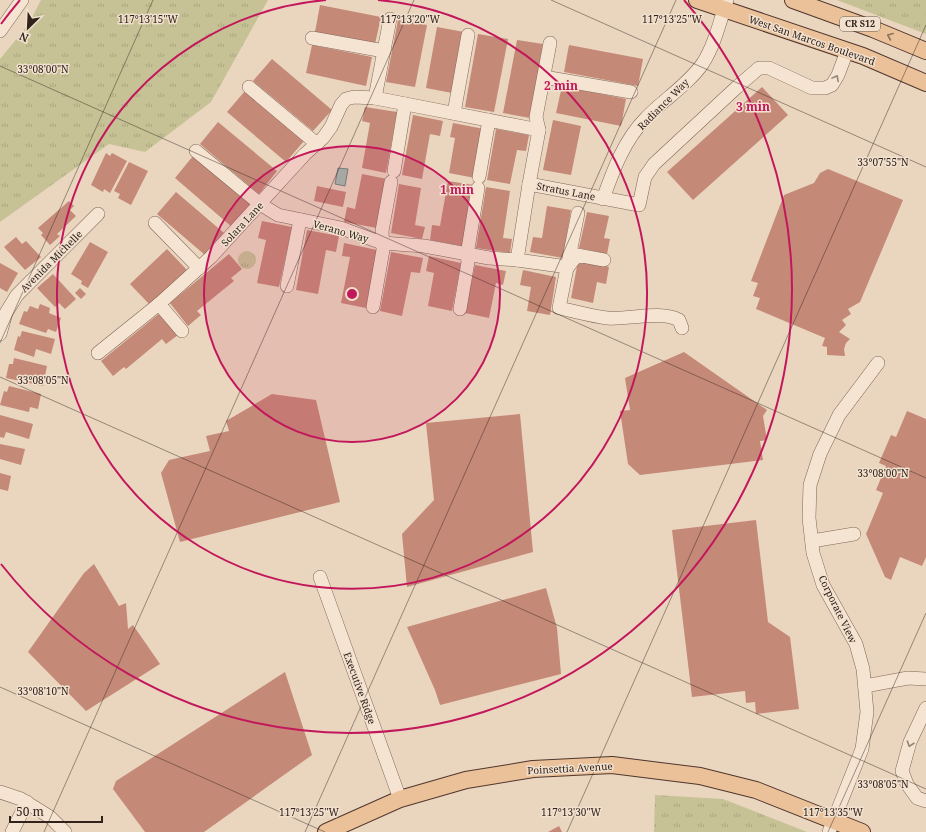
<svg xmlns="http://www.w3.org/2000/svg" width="926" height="832" font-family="'Noto Serif',serif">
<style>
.grass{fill:url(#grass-tufts)}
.water{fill:#a2bcaf;stroke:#6a897b}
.building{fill:#c58978}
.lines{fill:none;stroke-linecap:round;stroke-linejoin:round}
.minor-casing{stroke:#816659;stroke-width:14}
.major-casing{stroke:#4f362d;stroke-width:18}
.minor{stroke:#f5e4d1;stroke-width:13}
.major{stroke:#ebc199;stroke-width:16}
.oneway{stroke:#8e725a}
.oneway2{stroke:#938476}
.ticks{fill:none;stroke:#31231c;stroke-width:1;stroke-opacity:0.45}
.ring{fill:none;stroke:#c2185b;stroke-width:2}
.labels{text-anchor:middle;stroke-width:3;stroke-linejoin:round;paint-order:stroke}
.shield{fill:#f2e1ce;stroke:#6b5c51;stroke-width:1}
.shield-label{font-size:9px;font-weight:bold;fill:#31231c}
.street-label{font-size:10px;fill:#31231c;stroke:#f2e1ce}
.ticks-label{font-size:10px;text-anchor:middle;fill:#31231c;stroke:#f2e1ce;stroke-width:3;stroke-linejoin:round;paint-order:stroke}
.centre{fill:#c2185b;stroke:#f2e1ce;stroke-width:2}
.ring-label{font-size:12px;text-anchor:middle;font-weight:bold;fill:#c2185b;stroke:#f2e1ce;stroke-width:3;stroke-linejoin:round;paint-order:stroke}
</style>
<defs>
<pattern id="grass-tufts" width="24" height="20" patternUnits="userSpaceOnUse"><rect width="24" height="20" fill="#c6c295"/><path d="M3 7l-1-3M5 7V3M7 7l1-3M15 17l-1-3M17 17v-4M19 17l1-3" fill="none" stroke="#aba680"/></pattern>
</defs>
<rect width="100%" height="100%" fill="#ead5bf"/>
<!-- grass -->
<g class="grass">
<path d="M 41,0 L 268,0 L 211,102 L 145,152 L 109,144 L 0,222 L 0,59 L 28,25 Z"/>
<path d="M 837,0 L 926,0 L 926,34 Z"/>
<circle cx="247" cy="260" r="9"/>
<path d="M 655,795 L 723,799 L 807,832 L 654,832 Z"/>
</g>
<!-- water -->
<path class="water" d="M 338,168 L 348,169 L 345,186 L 335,184 Z"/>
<!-- building -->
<g class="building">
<path d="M 320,5 L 381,17 L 375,44 L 315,32 Z"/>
<path d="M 398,20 L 427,25 L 415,87 L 386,82 Z"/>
<path d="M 437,27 L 464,32 L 452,93 L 426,88 Z"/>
<path d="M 478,34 L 508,39 L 494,112 L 465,107 Z"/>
<path d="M 517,40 L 543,44 L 530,118 L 503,113 Z"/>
<path d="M 312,45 L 372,57 L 366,86 L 306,73 Z"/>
<path d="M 569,45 L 643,59 L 638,86 L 564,72 Z"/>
<path d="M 272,59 L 332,110 L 313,131 L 253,81 Z"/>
<path d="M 562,86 L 626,99 L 621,126 L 556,113 Z"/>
<path d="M 762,87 L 788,115 L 693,200 L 667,172 Z"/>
<path d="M 245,91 L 304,141 L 286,162 L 227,112 Z"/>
<path d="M 365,107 L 397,112 L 386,173 L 362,168 L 370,123 L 362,121 Z"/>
<path d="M 413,115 L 443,121 L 440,136 L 430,134 L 422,179 L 402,175 Z"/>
<path d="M 553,120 L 581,126 L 571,175 L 543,170 Z"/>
<path d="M 218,122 L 277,171 L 259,194 L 200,144 Z"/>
<path d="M 453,123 L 484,129 L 475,178 L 449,173 L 455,138 L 450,137 Z"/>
<path d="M 496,129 L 529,135 L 526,151 L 517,150 L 510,184 L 487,180 Z"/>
<path d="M 106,153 L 110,156 L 112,153 L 127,161 L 110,193 L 104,189 L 103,192 L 91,185 Z"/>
<path d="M 193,156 L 251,205 L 232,227 L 175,178 Z"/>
<path d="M 129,162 L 148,171 L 131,205 L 118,198 L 120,194 L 114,191 Z"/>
<path d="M 828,169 L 903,200 L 860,302 L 848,309 L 851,314 L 842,320 L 846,325 L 839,332 L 850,339 L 846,343 L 844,349 L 845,356 L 827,355 L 827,347 L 822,346 L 825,338 L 756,309 L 760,298 L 753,296 L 758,283 L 751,281 L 784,195 L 814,183 L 820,173 Z"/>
<path d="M 362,174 L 387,179 L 377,228 L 344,222 L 347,207 L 355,209 Z"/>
<path d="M 448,181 L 474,185 L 463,246 L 430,240 L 432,225 L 440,226 Z"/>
<path d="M 399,184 L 421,188 L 415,225 L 425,227 L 422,239 L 391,233 Z"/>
<path d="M 317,186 L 346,192 L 343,207 L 314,201 Z"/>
<path d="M 486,187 L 510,191 L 503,238 L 512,239 L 510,253 L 476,248 Z"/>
<path d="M 176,192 L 224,233 L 205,255 L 157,214 Z"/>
<path d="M 69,201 L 74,206 L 70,210 L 76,216 L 57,234 L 60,236 L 50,245 L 41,235 L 43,233 L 38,228 Z"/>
<path d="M 547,206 L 571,210 L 563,258 L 530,252 L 533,237 L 542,238 Z"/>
<path d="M 587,212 L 609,216 L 604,238 L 610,239 L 607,254 L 579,248 Z"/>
<path d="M 262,221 L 292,227 L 279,287 L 257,283 L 266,240 L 258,238 Z"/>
<path d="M 307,230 L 339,236 L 336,252 L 326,250 L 318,294 L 296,290 Z"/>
<path d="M 16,237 L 22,244 L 26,241 L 41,257 L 25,270 L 4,247 Z"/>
<path d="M 90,242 L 108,252 L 88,288 L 81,284 L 82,281 L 71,274 Z"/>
<path d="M 344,243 L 377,250 L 366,308 L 341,303 L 350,257 L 342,256 Z"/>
<path d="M 167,249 L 187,270 L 150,305 L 130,284 Z"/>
<path d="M 391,252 L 423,258 L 420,273 L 411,272 L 402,316 L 380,311 Z"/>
<path d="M 229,254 L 242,269 L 231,278 L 234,281 L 197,311 L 201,315 L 188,326 L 170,303 Z"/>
<path d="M 429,256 L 461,263 L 452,311 L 428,306 L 434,273 L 426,271 Z"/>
<path d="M 578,261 L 609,267 L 606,284 L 597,282 L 593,303 L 571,298 Z"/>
<path d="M 0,263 L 18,273 L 7,292 L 0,288 Z"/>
<path d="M 475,265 L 506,271 L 503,285 L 496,283 L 489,318 L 465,313 Z"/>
<path d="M 523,270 L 556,277 L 550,315 L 527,311 L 531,287 L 520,285 Z"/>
<path d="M 53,274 L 76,299 L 65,309 L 59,303 L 55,307 L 37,288 Z"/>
<path d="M 80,288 L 86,294 L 81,299 L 75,293 Z"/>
<path d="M 40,304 L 50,308 L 49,313 L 61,318 L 56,332 L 48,329 L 46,333 L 19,324 L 24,311 L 27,312 L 30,306 L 38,309 Z"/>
<path d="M 160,313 L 178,335 L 166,344 L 162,339 L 126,369 L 124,367 L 113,376 L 101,361 Z"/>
<path d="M 22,331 L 55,339 L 51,354 L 36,349 L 34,357 L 14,350 L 18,336 L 20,337 Z"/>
<path d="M 684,352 L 767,410 L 763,416 L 767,440 L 760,441 L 763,460 L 640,475 L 628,464 L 620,411 L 630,410 L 625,378 Z"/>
<path d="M 14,358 L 47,366 L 43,386 L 6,378 L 9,364 L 13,364 Z"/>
<path d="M 9,386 L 41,394 L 38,409 L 30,407 L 29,412 L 0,405 L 4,391 L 7,392 Z"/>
<path d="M 272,394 L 316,400 L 340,502 L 180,542 L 161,473 L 169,460 L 210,451 L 206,436 L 229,431 L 226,421 Z"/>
<path d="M 907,411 L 926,419 L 926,557 L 922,566 L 900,557 L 891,580 L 885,577 L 866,534 L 883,493 L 876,490 L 886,466 L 879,463 L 891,435 L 896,437 Z"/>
<path d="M 520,414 L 533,552 L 407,587 L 402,534 L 434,500 L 426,423 Z"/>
<path d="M 0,415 L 33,424 L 29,439 L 6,432 L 4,438 L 0,437 Z"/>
<path d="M 0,444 L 25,449 L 21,465 L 0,459 Z"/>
<path d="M 0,473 L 11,476 L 8,491 L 0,489 Z"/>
<path d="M 756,520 L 768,622 L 790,637 L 799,709 L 756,714 L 755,702 L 746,703 L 745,691 L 692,697 L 672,530 Z"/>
<path d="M 94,564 L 119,606 L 126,603 L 128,629 L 133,625 L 160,664 L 86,711 L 28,652 L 84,573 Z"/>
<path d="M 546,588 L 557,628 L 561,674 L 440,705 L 435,690 L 407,627 Z"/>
<path d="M 285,672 L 312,755 L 204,832 L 145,832 L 113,789 L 116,781 Z"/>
<path d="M 559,826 L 562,832 L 548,832 Z"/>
</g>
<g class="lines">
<defs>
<g id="minor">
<path d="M 0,31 L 22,0"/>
<path d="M 312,38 L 384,51"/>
<path d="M 544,77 L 631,92"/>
<path d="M 249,87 L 317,144"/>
<path d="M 375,98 L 390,19"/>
<path d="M 454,113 L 468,35"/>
<path d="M 196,151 L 260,204 L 278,215 L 341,228 L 382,243 L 424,246 L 489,258 L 517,260 L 568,267 L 577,255 L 604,260"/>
<path d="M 394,171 L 405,104"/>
<path d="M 479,177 L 489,120"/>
<path d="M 529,184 L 639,205 L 645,177 L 654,164 L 737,87 L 759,68 L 769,68 L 812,88 L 825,88 L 832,85 L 838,75 L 847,51"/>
<path d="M 603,199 C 613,171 624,140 646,118 C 663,100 689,84 703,63 C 715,44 720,21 727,0"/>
<path d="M 578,213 L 559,308 C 574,311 591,316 607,318 C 629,320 660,310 679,320 L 682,328"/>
<path d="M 155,223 L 199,268"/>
<path d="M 517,260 L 529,184 L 539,130 L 536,117 L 550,43"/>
<path d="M 287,286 L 300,220"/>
<path d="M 159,304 L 182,331"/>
<path d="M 373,307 L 383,250 L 382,231 L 391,182"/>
<path d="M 460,309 L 468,262 L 467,255 L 478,188"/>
<path d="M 0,334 L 6,313 L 17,295 L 98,214"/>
<path d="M 98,353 L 159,304 L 211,257 L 305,154 L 323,138 L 331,127 L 341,105 L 346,99 L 354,97 L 375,98 L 539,130"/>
<path d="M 812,541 L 854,534"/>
<path d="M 320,577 L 400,799"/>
<path d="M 865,686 L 908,678 L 926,679"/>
<path d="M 926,708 L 910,742 L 902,771 L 907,784 L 917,798 L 926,801"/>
<path d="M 0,792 L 21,799 L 50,817 L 65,832"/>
<path d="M 12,832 L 27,802"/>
<path d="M 829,832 L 862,749 L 867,712 L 863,669 L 856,644 L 823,585 L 813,553 L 809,518 L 810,485 L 820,454 L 839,415 L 878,363"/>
</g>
<g id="major">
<path d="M 697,0 L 863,56 L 926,83"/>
<path d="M 793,0 L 873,29 L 926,51"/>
<path d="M 326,832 L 400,799 L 466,780 L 533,769 L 612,765 L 700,776 L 756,790 L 862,832"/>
</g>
</defs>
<!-- minor casing -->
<use href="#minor" class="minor-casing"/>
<!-- major casing -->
<use href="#major" class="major-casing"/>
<!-- minor -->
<use href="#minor" class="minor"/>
<!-- major -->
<use href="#major" class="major"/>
</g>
<!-- one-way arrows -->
<defs><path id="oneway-chevron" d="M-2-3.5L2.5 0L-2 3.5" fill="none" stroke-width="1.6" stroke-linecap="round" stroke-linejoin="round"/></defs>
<use class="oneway" href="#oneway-chevron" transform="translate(890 36) rotate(-157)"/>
<g class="oneway2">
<use href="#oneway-chevron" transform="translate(836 78) rotate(-62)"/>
<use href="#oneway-chevron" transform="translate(910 744) rotate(109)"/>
</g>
<!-- ticks -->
<path class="ticks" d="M 551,0 L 926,167M 0,66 L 926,478M 0,343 L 153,0M 0,377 L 926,789M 0,687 L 325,832M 44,832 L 414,0M 305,832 L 676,0M 567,832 L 926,25M 828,832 L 926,613"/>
<!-- distance rings -->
<circle cx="352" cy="294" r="148" fill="#c2185b" fill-opacity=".12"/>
<g class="ring">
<circle cx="352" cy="294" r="148"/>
<path d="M378 0A295 295 0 1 1 326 0"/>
<path d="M1 24A443 443 0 0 1 20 0M684 0A443 443 0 1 1 1 564"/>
</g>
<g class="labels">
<!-- shield labels -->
<rect class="shield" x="840" y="17" width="40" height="14" rx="3"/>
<g class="shield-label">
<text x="860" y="27">CR S12</text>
</g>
<!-- street labels -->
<g class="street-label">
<text transform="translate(812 40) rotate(19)" y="4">West San Marcos Boulevard</text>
<text transform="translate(663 104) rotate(-45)" y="4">Radiance Way</text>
<text transform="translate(566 191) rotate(11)" y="4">Stratus Lane</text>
<text transform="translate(242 224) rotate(-47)" y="4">Solara Lane</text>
<text transform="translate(341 231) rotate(16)" y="4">Verano Way</text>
<text transform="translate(51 261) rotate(-45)" y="4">Avenida Michelle</text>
<text transform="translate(838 609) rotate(64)" y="4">Corporate View</text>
<text transform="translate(360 688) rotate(70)" y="4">Executive Ridge</text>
<text transform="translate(570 768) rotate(-3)" y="4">Poinsettia Avenue</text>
</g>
</g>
<g class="ticks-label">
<text x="148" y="23">117°13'15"W</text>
<text x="410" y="23">117°13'20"W</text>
<text x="672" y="23">117°13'25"W</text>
<text x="43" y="73">33°08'00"N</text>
<text x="883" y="166">33°07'55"N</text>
<text x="43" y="384">33°08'05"N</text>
<text x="883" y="477">33°08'00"N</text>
<text x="43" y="695">33°08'10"N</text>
<text x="883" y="788">33°08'05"N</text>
<text x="309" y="816">117°13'25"W</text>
<text x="571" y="816">117°13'30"W</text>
<text x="833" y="816">117°13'35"W</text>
</g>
<circle cx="352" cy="294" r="6" class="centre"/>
<g class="ring-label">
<text x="561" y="90">2 min</text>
<text x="753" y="111">3 min</text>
<text x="457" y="194">1 min</text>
</g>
<!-- north arrow -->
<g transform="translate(28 28) rotate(204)" stroke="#f2e1ce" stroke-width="3" paint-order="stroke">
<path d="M0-3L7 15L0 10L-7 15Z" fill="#31231c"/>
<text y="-6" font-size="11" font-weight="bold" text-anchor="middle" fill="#31231c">N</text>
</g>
<!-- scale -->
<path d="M10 816v6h92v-6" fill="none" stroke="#31231c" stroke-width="2"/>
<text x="16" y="816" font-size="12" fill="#31231c" stroke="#f2e1ce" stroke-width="3" paint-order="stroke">50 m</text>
</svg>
